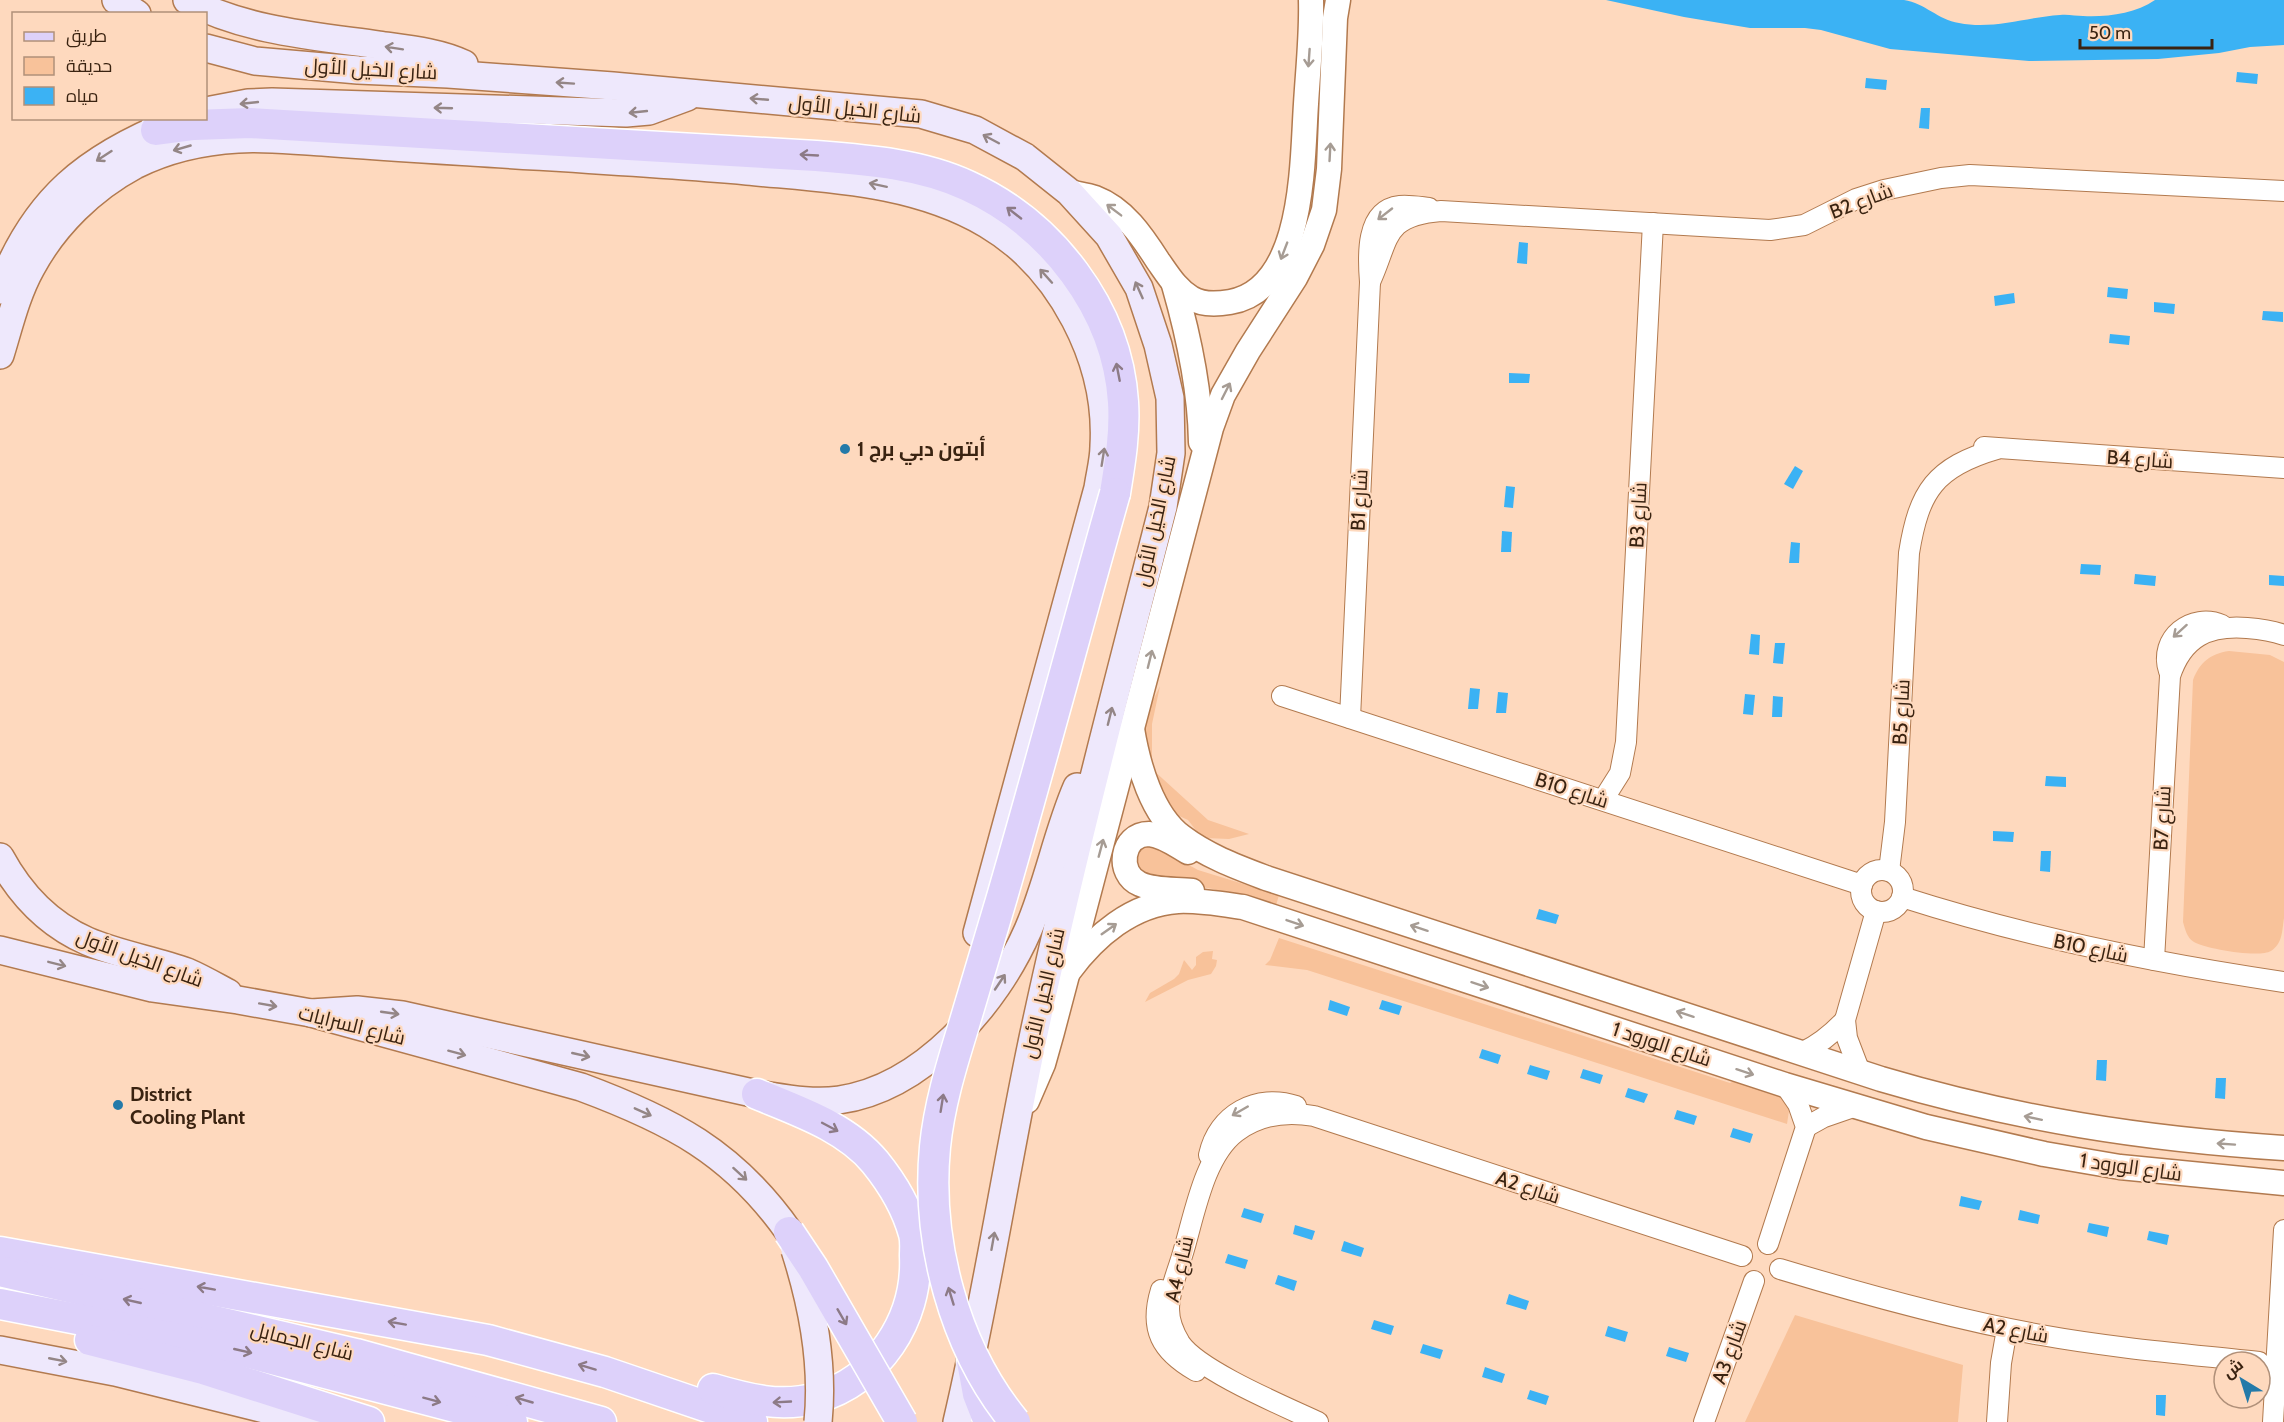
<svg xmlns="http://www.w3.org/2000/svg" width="2284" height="1422" font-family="Cabin,Cairo,sans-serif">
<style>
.green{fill:#f8c29a}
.water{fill:#3bb2f4}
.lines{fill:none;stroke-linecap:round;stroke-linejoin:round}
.minor-casing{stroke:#b27a4f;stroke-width:22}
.tertiary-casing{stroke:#b27a4f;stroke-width:27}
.secondary-casing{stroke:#b27a4f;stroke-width:30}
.primary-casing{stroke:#fff;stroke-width:33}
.minor{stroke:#fff;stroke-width:20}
.tertiary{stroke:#fff;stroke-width:24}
.secondary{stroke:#eee8fc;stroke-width:27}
.primary{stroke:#ddd1fa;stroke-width:30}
.secondary-bridge-casing{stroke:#b27a4f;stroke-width:30;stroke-linecap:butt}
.primary-bridge-casing{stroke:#fff;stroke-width:33;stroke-linecap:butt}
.secondary-bridge{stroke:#eee8fc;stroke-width:27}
.primary-bridge{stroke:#ddd1fa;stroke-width:30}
.oneway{stroke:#948686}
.oneway2{stroke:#a69c94}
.oneway3{stroke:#8c7a86}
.poi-dot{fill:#247aa9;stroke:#fed9be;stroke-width:2}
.labels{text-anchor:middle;stroke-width:4.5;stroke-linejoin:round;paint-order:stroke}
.street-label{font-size:20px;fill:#3a2311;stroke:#fed9be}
.poi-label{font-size:20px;font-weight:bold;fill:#3a2311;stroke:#fed9be;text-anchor:start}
</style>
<rect width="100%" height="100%" fill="#fed9be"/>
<!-- green -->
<g class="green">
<path d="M 2229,651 L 2270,655 L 2284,662 L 2284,918 C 2282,930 2283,943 2271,951 C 2259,958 2206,949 2194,942 C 2187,938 2185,929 2183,922 L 2193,680 C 2200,662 2210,654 2229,651 Z"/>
<path d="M 1160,686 L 1152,724 L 1152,769 L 1208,820 L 1249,834 L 1229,839 L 1205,838 L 1198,833 L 1188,820 L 1177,815 L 1167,800 L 1156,789 L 1141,732 L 1146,715 Z"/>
<path d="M 1150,844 L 1198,870 L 1279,895 L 1275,909 L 1213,889 L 1172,882 L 1154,882 L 1127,860 L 1130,853 Z"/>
<path d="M 1279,938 L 1730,1083 L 1736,1080 L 1774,1092 L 1790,1104 L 1787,1124 L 1307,970 L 1265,965 L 1270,960 Z"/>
<path d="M 1213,951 L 1212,959 L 1217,960 L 1216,966 L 1211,974 L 1188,980 L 1145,1002 L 1150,993 L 1174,979 L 1179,974 L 1184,960 L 1192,970 L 1196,965 L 1196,957 L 1203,952 Z"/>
<path d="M 1795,1315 L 1963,1365 L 1958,1422 L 1745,1422 Z"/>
</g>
<!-- water -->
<g class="water">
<path d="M 1606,0 L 1904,0 C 1925,3 1938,20 1959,23 C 1993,30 2027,17 2060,15 C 2068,14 2076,16 2083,16 C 2107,17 2135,14 2155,0 L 2284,0 L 2284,45 L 2250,47 L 2219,53 L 2158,59 L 2029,61 L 1890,49 L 1821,30 L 1805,28 L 1750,28 L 1684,17 Z"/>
<path d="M 2237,72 L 2258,74 L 2257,84 L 2236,82 Z"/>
<path d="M 1866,78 L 1887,80 L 1886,90 L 1865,88 Z"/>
<path d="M 1921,108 L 1930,108 L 1929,129 L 1919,128 Z"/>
<path d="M 1519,242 L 1528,243 L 1527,264 L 1517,263 Z"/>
<path d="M 2108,287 L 2128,289 L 2127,299 L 2107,297 Z"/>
<path d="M 2014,293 L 2015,303 L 1995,306 L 1994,296 Z"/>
<path d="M 2154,302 L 2175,304 L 2174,314 L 2154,312 Z"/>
<path d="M 2263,311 L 2283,312 L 2283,322 L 2262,320 Z"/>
<path d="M 2110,334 L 2130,336 L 2129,345 L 2109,343 Z"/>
<path d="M 1509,373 L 1530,374 L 1529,383 L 1509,383 Z"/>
<path d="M 1795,466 L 1803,471 L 1793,489 L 1784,484 Z"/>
<path d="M 1506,486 L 1515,487 L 1513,508 L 1504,507 Z"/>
<path d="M 1502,531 L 1512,532 L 1511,552 L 1501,552 Z"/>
<path d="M 1791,542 L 1800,543 L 1799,563 L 1789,563 Z"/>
<path d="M 2081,564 L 2101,565 L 2100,575 L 2080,574 Z"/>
<path d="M 2135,574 L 2156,576 L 2155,586 L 2134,584 Z"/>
<path d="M 2269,575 L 2284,576 L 2284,586 L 2269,585 Z"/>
<path d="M 1751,634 L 1760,635 L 1759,655 L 1749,654 Z"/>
<path d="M 1775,643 L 1785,643 L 1783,664 L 1773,663 Z"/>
<path d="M 1470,688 L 1480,689 L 1478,709 L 1468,709 Z"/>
<path d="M 1498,692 L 1508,693 L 1506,713 L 1496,713 Z"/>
<path d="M 1745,694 L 1755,695 L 1753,715 L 1743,714 Z"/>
<path d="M 1773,696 L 1783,697 L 1782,717 L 1772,717 Z"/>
<path d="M 2046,776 L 2066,777 L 2066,787 L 2045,786 Z"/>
<path d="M 1993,831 L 2014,832 L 2013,842 L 1993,841 Z"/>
<path d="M 2041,851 L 2051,851 L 2050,872 L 2040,871 Z"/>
<path d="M 1539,909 L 1559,915 L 1556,924 L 1536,919 Z"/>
<path d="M 1330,1000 L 1350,1007 L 1347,1016 L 1328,1010 Z"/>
<path d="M 1382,1000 L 1402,1006 L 1399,1015 L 1379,1009 Z"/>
<path d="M 1482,1049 L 1501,1055 L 1498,1064 L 1479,1058 Z"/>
<path d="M 2097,1060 L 2107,1060 L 2106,1081 L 2096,1080 Z"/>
<path d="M 1530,1065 L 1550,1071 L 1547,1080 L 1527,1074 Z"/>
<path d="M 1583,1069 L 1603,1075 L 1600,1084 L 1580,1078 Z"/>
<path d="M 2216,1078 L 2226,1078 L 2225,1099 L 2215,1098 Z"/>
<path d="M 1628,1088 L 1648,1094 L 1644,1103 L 1625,1097 Z"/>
<path d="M 1677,1110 L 1697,1116 L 1694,1125 L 1674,1119 Z"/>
<path d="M 1733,1128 L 1753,1134 L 1750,1143 L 1730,1137 Z"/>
<path d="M 1961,1196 L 1982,1201 L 1979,1210 L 1959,1206 Z"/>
<path d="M 1244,1208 L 1264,1214 L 1261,1223 L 1241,1217 Z"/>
<path d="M 2020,1210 L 2040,1215 L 2038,1224 L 2018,1220 Z"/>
<path d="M 2089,1223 L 2109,1227 L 2107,1237 L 2087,1232 Z"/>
<path d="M 1295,1225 L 1315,1231 L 1312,1240 L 1293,1234 Z"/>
<path d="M 2149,1231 L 2169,1235 L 2167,1245 L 2147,1240 Z"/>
<path d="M 1344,1241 L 1364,1248 L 1361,1257 L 1341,1251 Z"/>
<path d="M 1228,1254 L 1248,1260 L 1245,1269 L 1225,1263 Z"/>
<path d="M 1278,1275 L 1297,1281 L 1294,1291 L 1275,1284 Z"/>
<path d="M 1509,1294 L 1529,1301 L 1526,1310 L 1506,1304 Z"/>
<path d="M 1374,1320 L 1394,1326 L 1391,1335 L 1371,1329 Z"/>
<path d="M 1608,1326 L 1628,1332 L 1625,1342 L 1605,1336 Z"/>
<path d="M 1423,1344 L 1443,1350 L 1440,1359 L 1420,1353 Z"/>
<path d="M 1669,1347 L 1689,1353 L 1686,1362 L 1666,1356 Z"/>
<path d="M 1485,1367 L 1505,1374 L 1502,1383 L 1482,1377 Z"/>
<path d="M 1530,1390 L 1549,1396 L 1546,1405 L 1527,1399 Z"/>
<path d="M 2156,1395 L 2166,1395 L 2165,1416 L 2156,1415 Z"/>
</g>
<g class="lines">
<defs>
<g id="minor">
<path d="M 1370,282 C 1390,239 1382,216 1441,211 L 1770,230 L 1804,225 L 1856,199 L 1884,190 L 1941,178 L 1970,175 L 2284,191"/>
<path d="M 1984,447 L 2284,468"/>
<path d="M 2169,671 C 2158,638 2192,612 2222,625"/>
<path d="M 1282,696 L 1862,885"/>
<path d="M 1350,718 L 1370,282 C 1368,257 1365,210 1400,206 C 1409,205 1420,207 1429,208"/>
<path d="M 1603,800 L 1620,773 L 1626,742 L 1653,223"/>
<circle cx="1882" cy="891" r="21"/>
<path d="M 1889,871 L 1895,822 L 1909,553 C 1919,491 1935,467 1997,449"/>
<path d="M 1902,897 C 2027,937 2154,963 2284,982"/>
<path d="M 2154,960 L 2170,676 C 2183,637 2208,625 2247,628 C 2260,629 2271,630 2284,635"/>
<path d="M 1803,1052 C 1820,1044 1832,1034 1845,1020"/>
<path d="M 1860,1072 L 1847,1038 L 1845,1020 L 1876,911"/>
<path d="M 1806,1127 L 1824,1117 L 1853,1107"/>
<path d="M 1209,1155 C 1218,1114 1257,1093 1296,1106"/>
<path d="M 1768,1244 L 1806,1127 L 1798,1104 L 1785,1085"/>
<path d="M 1780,1269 C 1866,1295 1952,1319 2041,1335 C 2113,1348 2186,1354 2259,1362"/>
<path d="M 1161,1290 C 1149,1329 1161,1351 1196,1371"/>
<path d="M 1318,1422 C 1286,1407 1199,1371 1180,1343 C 1174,1333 1169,1321 1169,1309 C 1169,1291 1177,1273 1182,1256 C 1194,1218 1203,1157 1236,1132 C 1260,1114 1286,1111 1314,1116 L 1742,1256"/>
<path d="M 1704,1422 L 1754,1281"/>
<path d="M 1997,1422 L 2001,1363 L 2007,1329"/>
<path d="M 2273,1422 L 2284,1230"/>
</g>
<g id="tertiary">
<path d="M 1069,192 C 1077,194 1087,195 1095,198 C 1124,209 1142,236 1158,261 C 1168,275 1176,289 1191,298 C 1202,305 1218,304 1230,302 C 1305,289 1302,162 1306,104 C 1308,70 1312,35 1311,0"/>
<path d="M 1174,285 C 1189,337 1200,388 1201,442"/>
<path d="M 1132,729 C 1138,765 1152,815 1182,837 C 1207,856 1237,867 1266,878 L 1881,1079 C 2016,1119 2143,1139 2284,1148"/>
<path d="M 1188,852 C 1176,845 1163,835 1149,834 C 1121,834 1116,874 1140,884 C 1155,891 1176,889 1192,891"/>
<path d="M 1069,971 C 1095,936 1132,904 1178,901 C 1199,900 1222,904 1243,907 L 1785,1085 L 1926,1127 L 2044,1154 L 2120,1167 L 2284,1183"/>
<path d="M 1027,1101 L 1043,1064 L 1052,1032 L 1211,428 L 1223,395 L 1248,351 L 1295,278 L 1312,245 L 1324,210 L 1329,169 L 1335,18 L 1338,0"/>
</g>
<g id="secondary">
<path d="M 116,0 L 137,14"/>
<path d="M 187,0 C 246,31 314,36 379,45 C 407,49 439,52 464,64"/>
<path d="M 206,48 L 255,61 L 358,70 L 448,74 L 613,86 L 921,114 L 975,130 L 1025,157 L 1069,192 L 1109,236 L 1139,288 L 1158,345 L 1170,398 L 1171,453 L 1163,507 C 1118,683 1071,860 1033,1038 C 1006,1166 987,1295 957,1422"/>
<path d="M 206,111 L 248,103 L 272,102 L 626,113 L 649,111 L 687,97"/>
<path d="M 0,290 C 34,199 87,157 175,122"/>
<path d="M 0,355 C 9,326 16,295 31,268 C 54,225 92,188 135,165 C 167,149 202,141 238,139 C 266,137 295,141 323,142 C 372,146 422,149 471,152 C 563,158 655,163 747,171 C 829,179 914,181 987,224 C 1061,268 1109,361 1104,446 C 1104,460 1100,474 1098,488 L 977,933"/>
<path d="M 0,857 C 20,894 48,924 87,941 C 119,955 155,960 187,972 C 201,978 215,986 228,993"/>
<path d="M 0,950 L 152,988 L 238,1000 L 311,1013 L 581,1087 C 670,1120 733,1152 789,1232"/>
<path d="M 311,1013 L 357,1010 L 402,1015 L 757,1094 C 784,1098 812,1104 839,1100 C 923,1088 996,1004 1028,930 C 1048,884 1057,833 1077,787"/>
<path d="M 0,1350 L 115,1372 L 317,1422"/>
</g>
<g id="primary">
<path d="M 156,130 L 194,125 L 250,123 L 816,156 C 866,160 921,164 968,186 C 1051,224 1117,308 1123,402 C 1125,433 1120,462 1115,493"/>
<path d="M 0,1252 L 488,1340 L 605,1372 L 752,1422"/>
<path d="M 0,1271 L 356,1354 L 601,1422"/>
<path d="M 0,1304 L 242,1351 L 512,1422"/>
<path d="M 90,1340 L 203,1369 L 369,1422"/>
<path d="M 972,1361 L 978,1394 L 989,1422"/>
<path d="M 713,1389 C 747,1399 781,1408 816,1398 C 878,1381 918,1319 915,1256 C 915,1249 916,1241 914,1234 C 907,1208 892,1183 875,1162 C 846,1127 798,1111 757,1094"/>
</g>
</defs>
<!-- minor casing -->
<use href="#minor" class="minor-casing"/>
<!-- tertiary casing -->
<use href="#tertiary" class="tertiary-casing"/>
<!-- secondary casing -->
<use href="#secondary" class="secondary-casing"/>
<!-- primary casing -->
<use href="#primary" class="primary-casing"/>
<!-- minor -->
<use href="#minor" class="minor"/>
<!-- tertiary -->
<use href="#tertiary" class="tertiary"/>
<!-- secondary -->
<use href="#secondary" class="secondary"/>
<!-- primary -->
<use href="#primary" class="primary"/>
<defs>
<path id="secondary-bridge" d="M 795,1250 C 813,1306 824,1363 818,1422"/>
<g id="primary-bridge">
<path d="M 789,1232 L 813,1268 L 902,1422"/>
<path d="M 1015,1422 C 954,1348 926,1241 935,1147 C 939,1106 951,1067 963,1028 C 976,985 989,941 1002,897 C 1041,763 1077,627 1115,493"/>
</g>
</defs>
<!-- secondary-bridge casing -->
<use href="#secondary-bridge" class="secondary-bridge-casing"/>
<!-- primary-bridge casing -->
<use href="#primary-bridge" class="primary-bridge-casing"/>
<!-- secondary-bridge -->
<use href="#secondary-bridge" class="secondary-bridge"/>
<!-- primary-bridge -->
<use href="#primary-bridge" class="primary-bridge"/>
</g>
<!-- one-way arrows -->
<defs><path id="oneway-shaft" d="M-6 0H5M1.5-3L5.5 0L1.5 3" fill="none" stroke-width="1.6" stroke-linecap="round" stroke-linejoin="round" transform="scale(1.5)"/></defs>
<g class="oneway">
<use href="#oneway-shaft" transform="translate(394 48) rotate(-171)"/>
<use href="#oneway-shaft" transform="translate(565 83) rotate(-176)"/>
<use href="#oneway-shaft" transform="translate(759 99) rotate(-175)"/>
<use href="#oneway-shaft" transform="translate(249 103) rotate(174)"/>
<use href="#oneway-shaft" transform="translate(443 108) rotate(-178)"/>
<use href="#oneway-shaft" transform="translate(638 112) rotate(174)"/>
<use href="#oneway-shaft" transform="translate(991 139) rotate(-152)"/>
<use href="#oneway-shaft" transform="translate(182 148) rotate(164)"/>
<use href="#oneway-shaft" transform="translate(104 156) rotate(147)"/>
<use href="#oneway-shaft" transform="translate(878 185) rotate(-168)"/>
<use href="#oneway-shaft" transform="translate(1046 276) rotate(-132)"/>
<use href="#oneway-shaft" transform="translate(1139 290) rotate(-114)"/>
<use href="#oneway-shaft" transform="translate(1103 457) rotate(-81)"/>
<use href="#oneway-shaft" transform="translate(1110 716) rotate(-76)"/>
<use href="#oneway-shaft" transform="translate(57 964) rotate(14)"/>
<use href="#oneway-shaft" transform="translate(1000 982) rotate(-56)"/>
<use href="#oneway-shaft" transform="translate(268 1005) rotate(10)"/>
<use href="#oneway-shaft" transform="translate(390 1013) rotate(8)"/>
<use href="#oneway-shaft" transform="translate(457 1053) rotate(15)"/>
<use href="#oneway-shaft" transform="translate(581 1055) rotate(13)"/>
<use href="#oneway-shaft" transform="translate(643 1112) rotate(24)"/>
<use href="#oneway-shaft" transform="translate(740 1174) rotate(42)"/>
<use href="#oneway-shaft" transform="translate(993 1241) rotate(-80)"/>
<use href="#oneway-shaft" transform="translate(58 1360) rotate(11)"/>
</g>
<g class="oneway2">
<use href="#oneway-shaft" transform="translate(1309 58) rotate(94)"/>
<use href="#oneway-shaft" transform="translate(1330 152) rotate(-87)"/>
<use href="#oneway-shaft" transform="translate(1114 210) rotate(-143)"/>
<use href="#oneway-shaft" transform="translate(1385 214) rotate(142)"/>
<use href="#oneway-shaft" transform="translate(1284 251) rotate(111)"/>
<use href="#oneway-shaft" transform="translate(1226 391) rotate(-63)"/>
<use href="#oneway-shaft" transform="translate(2180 631) rotate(138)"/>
<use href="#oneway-shaft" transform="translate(1150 659) rotate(-76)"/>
<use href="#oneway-shaft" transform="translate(1101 848) rotate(-75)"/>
<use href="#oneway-shaft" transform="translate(1295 923) rotate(19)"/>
<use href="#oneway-shaft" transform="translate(1419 928) rotate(-162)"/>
<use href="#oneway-shaft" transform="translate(1109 929) rotate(-35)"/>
<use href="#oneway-shaft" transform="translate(1480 985) rotate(18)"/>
<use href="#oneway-shaft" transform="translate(1685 1014) rotate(-162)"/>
<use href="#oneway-shaft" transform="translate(1745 1072) rotate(18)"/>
<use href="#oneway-shaft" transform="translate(1240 1111) rotate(150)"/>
<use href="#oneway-shaft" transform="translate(2033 1118) rotate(-168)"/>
<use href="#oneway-shaft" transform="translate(2226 1144) rotate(-176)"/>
</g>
<g class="oneway3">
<use href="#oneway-shaft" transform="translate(809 155) rotate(-177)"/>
<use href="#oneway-shaft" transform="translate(1014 213) rotate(-142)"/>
<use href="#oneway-shaft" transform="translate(1118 372) rotate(-101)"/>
<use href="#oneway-shaft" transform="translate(942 1103) rotate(-81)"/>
<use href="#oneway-shaft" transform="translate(830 1127) rotate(28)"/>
<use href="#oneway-shaft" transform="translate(206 1288) rotate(-170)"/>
<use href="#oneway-shaft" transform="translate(951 1296) rotate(-107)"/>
<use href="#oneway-shaft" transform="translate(132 1301) rotate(-167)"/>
<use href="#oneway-shaft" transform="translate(842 1317) rotate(60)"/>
<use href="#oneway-shaft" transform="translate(397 1323) rotate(-170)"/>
<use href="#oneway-shaft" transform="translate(243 1351) rotate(13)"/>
<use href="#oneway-shaft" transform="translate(587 1367) rotate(-163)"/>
<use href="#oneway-shaft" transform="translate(432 1400) rotate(15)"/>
<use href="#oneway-shaft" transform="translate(524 1400) rotate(-164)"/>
<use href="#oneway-shaft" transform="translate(782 1402) rotate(177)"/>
</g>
<!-- markers -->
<g class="poi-dot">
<circle cx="845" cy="449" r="6"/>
<circle cx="118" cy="1105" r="6"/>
</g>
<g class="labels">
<!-- street labels -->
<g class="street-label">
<text transform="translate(371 69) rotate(3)" y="7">شارع الخيل الأول</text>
<text transform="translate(855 109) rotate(6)" y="7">شارع الخيل الأول</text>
<text transform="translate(1861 201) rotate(-21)" y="7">B2 شارع</text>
<text transform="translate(2140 459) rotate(4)" y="7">B4 شارع</text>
<text transform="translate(1359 500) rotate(-87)" y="7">B1 شارع</text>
<text transform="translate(1638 515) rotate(-87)" y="7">B3 شارع</text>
<text transform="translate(1155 521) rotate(-78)" y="7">شارع الخيل الأول</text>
<text transform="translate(1901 712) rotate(-87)" y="7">B5 شارع</text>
<text transform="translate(1572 790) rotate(18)" y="7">B10 شارع</text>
<text transform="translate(2162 818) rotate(-87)" y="7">B7 شارع</text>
<text transform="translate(2091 948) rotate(12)" y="7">B10 شارع</text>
<text transform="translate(140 958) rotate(20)" y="7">شارع الخيل الأول</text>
<text transform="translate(1043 993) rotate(-77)" y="7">شارع الخيل الأول</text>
<text transform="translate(352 1025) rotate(14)" y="7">شارع السرايات</text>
<text transform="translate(1662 1044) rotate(18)" y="7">شارع الورود 1</text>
<text transform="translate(2131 1167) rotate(8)" y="7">شارع الورود 1</text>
<text transform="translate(1528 1187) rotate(18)" y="7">A2 شارع</text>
<text transform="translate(1179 1269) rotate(-77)" y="7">A4 شارع</text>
<text transform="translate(2016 1330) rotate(11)" y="7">A2 شارع</text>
<text transform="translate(302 1341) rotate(14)" y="7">شارع الجمايل</text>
<text transform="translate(1729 1352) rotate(-70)" y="7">A3 شارع</text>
</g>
<!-- poi labels -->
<g class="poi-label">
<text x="857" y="456">أبتون دبي برج 1</text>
<text x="130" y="1101">District<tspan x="130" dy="23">Cooling Plant</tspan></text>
</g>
</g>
<!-- legend -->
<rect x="12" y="12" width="195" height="108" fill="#fed9be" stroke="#b09079" stroke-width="1.5"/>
<rect x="24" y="32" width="30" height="9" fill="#ddd1fa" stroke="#b09079" stroke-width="1.5"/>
<text x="66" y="42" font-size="18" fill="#3a2311">طريق</text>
<rect x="24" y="57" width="30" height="18" fill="#f8c29a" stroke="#b09079" stroke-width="1.5"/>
<text x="66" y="72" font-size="18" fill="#3a2311">حديقة</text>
<rect x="24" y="87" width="30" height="18" fill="#3bb2f4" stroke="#b09079" stroke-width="1.5"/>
<text x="66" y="102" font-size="18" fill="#3a2311">مياه</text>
<!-- north arrow -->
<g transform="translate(2242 1380) rotate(322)"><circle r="28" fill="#fed9be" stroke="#b09079" stroke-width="1.5"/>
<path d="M0-4.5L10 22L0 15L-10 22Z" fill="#247aa9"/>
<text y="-9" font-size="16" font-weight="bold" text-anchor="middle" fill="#3a2311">ش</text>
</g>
<!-- scale -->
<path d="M2080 39v9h132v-9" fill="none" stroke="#3a2311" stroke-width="3"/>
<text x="2089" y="39" font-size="18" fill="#3a2311" stroke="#fed9be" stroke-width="4.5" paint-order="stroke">50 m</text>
</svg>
